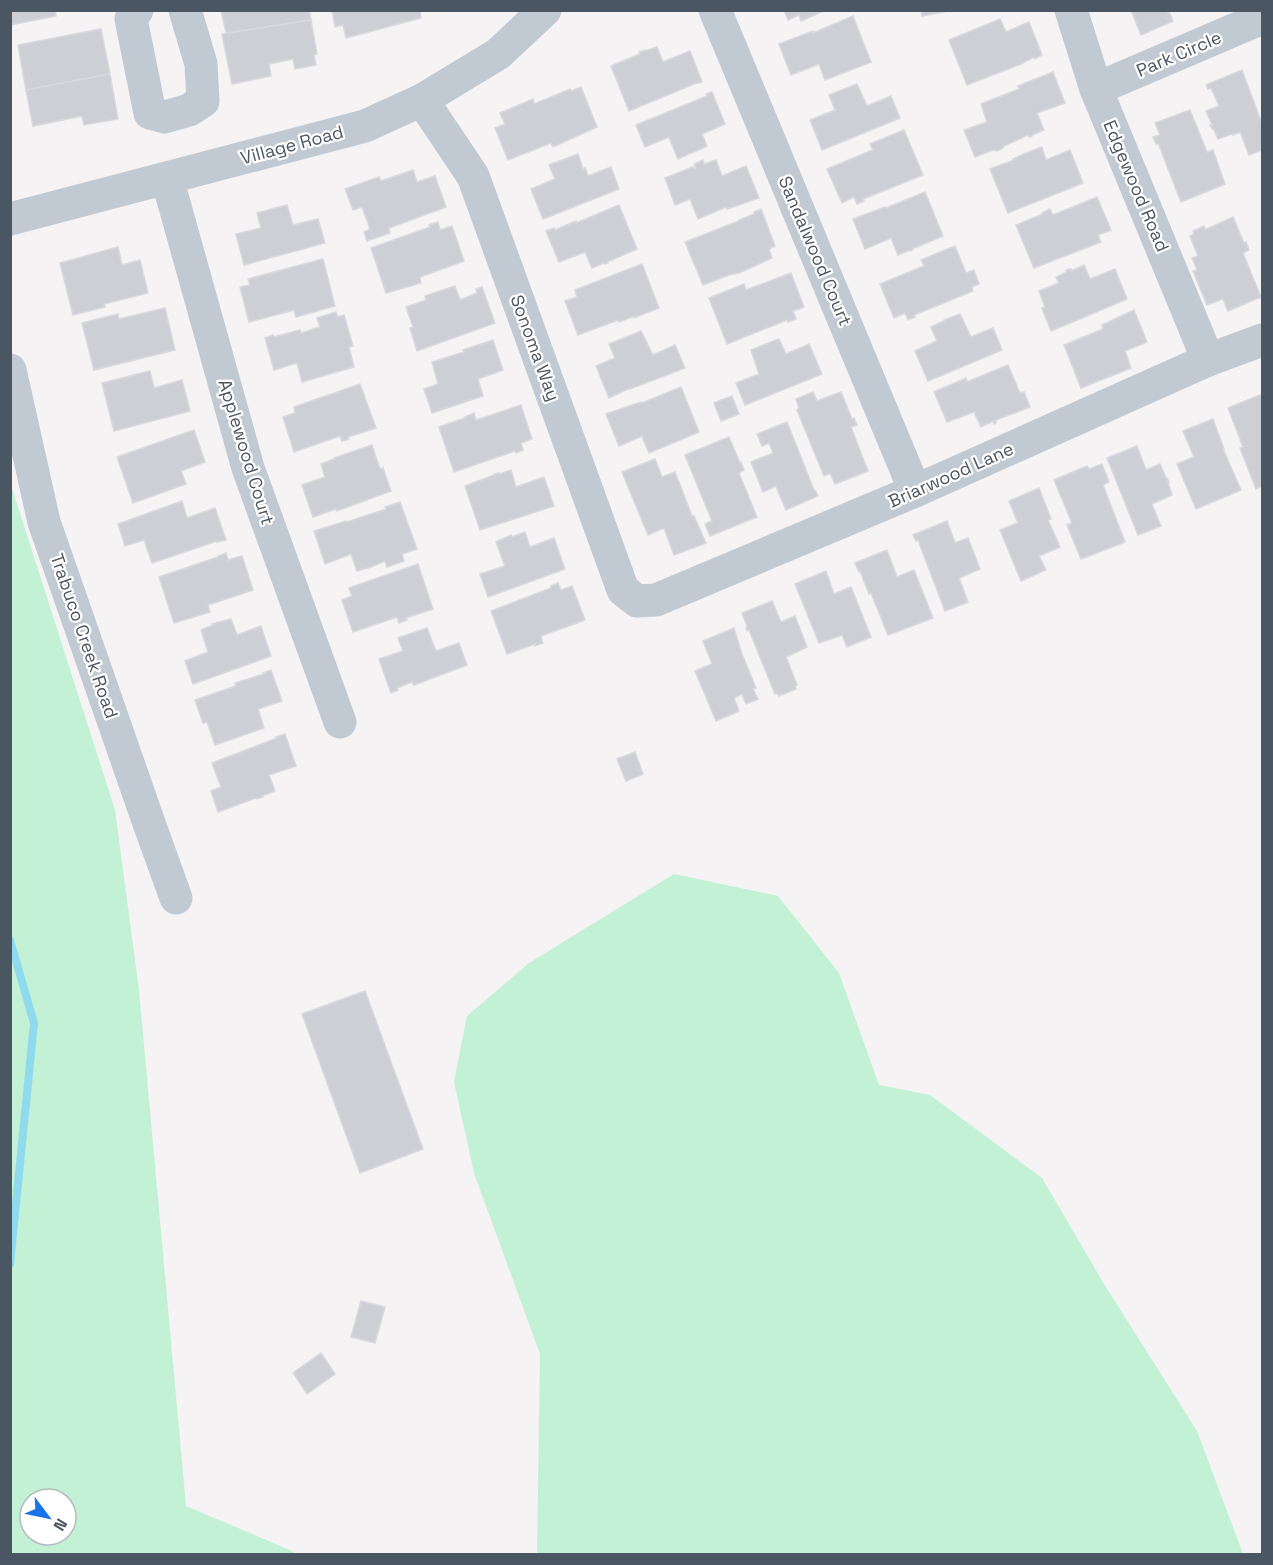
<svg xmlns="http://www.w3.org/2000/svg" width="1273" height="1565" font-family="'Space Grotesk',sans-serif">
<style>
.green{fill:#c3f1d5;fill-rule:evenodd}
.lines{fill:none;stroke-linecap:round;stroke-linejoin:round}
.stream{stroke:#90daee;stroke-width:8}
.building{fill:#cdcfd5;stroke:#d7d9de;stroke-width:1.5}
.minor{stroke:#c1cad2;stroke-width:33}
.tertiary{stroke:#c1cad2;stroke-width:33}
.labels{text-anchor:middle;stroke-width:4.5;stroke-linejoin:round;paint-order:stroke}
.street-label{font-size:18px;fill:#4a5661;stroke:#fff}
</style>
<rect width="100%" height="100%" fill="#f5f3f3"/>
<!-- green -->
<g class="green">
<path d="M 10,482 L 115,810 L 139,990 L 186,1506 L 290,1550 L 295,1554 L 11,1554 ZM 30,1499 L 66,1499 L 66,1535 L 30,1535 Z"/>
<path d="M 674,874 L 778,896 L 839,973 L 879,1085 L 930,1095 L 1042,1178 L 1104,1284 L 1197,1431 L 1243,1554 L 537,1554 L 540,1354 L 474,1173 L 454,1082 L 467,1016 L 529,963 Z"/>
</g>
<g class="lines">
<!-- stream -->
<path class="stream" d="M 10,940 L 34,1023 L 10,1264"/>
</g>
<!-- building -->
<g class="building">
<path d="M 10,10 L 55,10 L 56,16 L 10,25 Z"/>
<path d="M 221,10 L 309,10 L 311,20 L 226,33 Z"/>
<path d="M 332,10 L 420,10 L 421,18 L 346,38 L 343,25 L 335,27 Z"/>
<path d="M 784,10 L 826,10 L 801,21 L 799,15 L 788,20 Z"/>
<path d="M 921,10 L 954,10 L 922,16 Z"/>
<path d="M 1131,10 L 1167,10 L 1168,13 L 1169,12 L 1173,21 L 1141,35 Z"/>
<path d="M 853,16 L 871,62 L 825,80 L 819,64 L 791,75 L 779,44 L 813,31 L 813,33 Z"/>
<path d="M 1000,19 L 1006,32 L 1029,22 L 1042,55 L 1035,59 L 1034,57 L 1021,64 L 967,85 L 949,40 Z"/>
<path d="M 311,20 L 317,54 L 314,55 L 316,65 L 295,69 L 293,59 L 269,64 L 271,76 L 232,84 L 222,34 Z"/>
<path d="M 101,29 L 110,74 L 26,90 L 18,45 Z"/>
<path d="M 657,47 L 663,62 L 690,51 L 702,82 L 694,84 L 629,111 L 611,66 L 640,54 L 639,52 L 645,50 L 645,51 Z"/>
<path d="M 1242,70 L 1262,124 L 1262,150 L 1249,155 L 1240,132 L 1233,135 L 1232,134 L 1218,139 L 1213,128 L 1212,129 L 1210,125 L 1212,125 L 1206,111 L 1219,106 L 1211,88 L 1208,89 L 1206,85 Z"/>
<path d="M 1053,72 L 1065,103 L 1037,113 L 1044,130 L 1032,135 L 1032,136 L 1029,137 L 1028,135 L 1004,146 L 1002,149 L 997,151 L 993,150 L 975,157 L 964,130 L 987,122 L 981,104 L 1019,89 L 1018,86 Z"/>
<path d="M 110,74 L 118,119 L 84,125 L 82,116 L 33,126 L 26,90 Z"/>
<path d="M 857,84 L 867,106 L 891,96 L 900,118 L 822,150 L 810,120 L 835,110 L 829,95 Z"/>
<path d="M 581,87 L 597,127 L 553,147 L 551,143 L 508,160 L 495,128 L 505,124 L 500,113 L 533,99 L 534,104 L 570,89 L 571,91 Z"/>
<path d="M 712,92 L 725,124 L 702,134 L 707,146 L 678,159 L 669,137 L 645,147 L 636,125 L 707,96 L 706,94 Z"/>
<path d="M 1190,110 L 1207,152 L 1213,150 L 1225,184 L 1181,202 L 1158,143 L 1156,144 L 1153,137 L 1160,135 L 1155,123 Z"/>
<path d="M 904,130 L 923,175 L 863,199 L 864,201 L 857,204 L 854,197 L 842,203 L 827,169 L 873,150 L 870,144 Z"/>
<path d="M 1042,147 L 1046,160 L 1070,150 L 1083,183 L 1008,213 L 990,169 L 1014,160 L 1013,159 L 1024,154 Z"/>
<path d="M 578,154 L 583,169 L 585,168 L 588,176 L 611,167 L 619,189 L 543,219 L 531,189 L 555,179 L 549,165 Z"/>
<path d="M 703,160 L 704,164 L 716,160 L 722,176 L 746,166 L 759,198 L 727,209 L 726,207 L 698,219 L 690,199 L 675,205 L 665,178 L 693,167 L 694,169 L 696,168 L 694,164 Z"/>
<path d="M 413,170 L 417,182 L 435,176 L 446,207 L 389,228 L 390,233 L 367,241 L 364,232 L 370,229 L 362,207 L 353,210 L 345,189 L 379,177 L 381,181 Z"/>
<path d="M 925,192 L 943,236 L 914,248 L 911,251 L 910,250 L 898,255 L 891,238 L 865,249 L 853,219 L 885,207 L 886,208 Z"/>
<path d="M 1097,197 L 1111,230 L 1098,235 L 1101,242 L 1034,268 L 1016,225 L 1043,214 L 1042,213 L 1050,209 L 1053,215 Z"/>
<path d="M 287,205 L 293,225 L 318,219 L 325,243 L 244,265 L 236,234 L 261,228 L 257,213 Z"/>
<path d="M 619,205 L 637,249 L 607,262 L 608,263 L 605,264 L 604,263 L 592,268 L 585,252 L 559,262 L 546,231 L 554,228 L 555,230 L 576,221 L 576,223 Z"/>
<path d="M 761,209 L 775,246 L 769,249 L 772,258 L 739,273 L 729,275 L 703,285 L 685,242 L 739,221 L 739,220 L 754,214 L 754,212 Z"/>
<path d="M 1233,217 L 1244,243 L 1246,242 L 1249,250 L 1243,253 L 1261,297 L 1228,311 L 1223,299 L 1207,305 L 1193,271 L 1197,270 L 1192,258 L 1198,256 L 1190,236 L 1194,234 L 1193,231 L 1204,226 L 1205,230 Z"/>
<path d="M 438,222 L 440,230 L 452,226 L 464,261 L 420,277 L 421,283 L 386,293 L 371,248 L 430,227 L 429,225 Z"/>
<path d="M 955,246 L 966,273 L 974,270 L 979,284 L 972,287 L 973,291 L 914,315 L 915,317 L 908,320 L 905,313 L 894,318 L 880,284 L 924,266 L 921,260 Z"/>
<path d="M 118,247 L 122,265 L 140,260 L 148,293 L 104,304 L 105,307 L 73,315 L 60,263 Z"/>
<path d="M 323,259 L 335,306 L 296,317 L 294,310 L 249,322 L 240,287 L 250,285 L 248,279 Z"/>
<path d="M 642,264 L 659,308 L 634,318 L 634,316 L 619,322 L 618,320 L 578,335 L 565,301 L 577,297 L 575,290 Z"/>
<path d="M 1084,265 L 1090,279 L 1115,269 L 1127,299 L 1051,331 L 1042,308 L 1045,307 L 1039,291 L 1059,283 L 1056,277 L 1067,272 L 1066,270 L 1071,269 L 1071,271 Z"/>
<path d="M 791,273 L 804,307 L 793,311 L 796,319 L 788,322 L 787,320 L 727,344 L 709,298 L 744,284 L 746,290 Z"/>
<path d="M 455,286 L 460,300 L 477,293 L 476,289 L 482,287 L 495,323 L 417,351 L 410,328 L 413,327 L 406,307 L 426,300 L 425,296 Z"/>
<path d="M 165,308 L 175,350 L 94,370 L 82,323 L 118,314 L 119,319 Z"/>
<path d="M 1134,310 L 1147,342 L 1125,351 L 1131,368 L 1081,388 L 1064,345 L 1103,329 L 1102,325 Z"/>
<path d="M 336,312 L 338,317 L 344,315 L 353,346 L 349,347 L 354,367 L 302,382 L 297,363 L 274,370 L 265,338 L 273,335 L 274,337 L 300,330 L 301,333 L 320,327 L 317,318 Z"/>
<path d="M 960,314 L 971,337 L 993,328 L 1002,350 L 928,381 L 915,351 L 937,341 L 931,327 L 944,321 L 944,320 Z"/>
<path d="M 641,331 L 653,355 L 675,345 L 685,368 L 630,389 L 630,388 L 609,398 L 596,366 L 615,358 L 609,344 Z"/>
<path d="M 779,339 L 786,354 L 809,344 L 822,374 L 745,405 L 736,383 L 759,374 L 751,350 Z"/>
<path d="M 493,340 L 503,370 L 478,379 L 483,396 L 432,413 L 424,389 L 438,384 L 432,362 L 464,352 L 463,350 Z"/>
<path d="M 1008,365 L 1020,393 L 1024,392 L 1030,407 L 996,420 L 996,423 L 994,424 L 993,421 L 981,427 L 974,412 L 947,422 L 934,392 L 966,378 L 967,382 Z"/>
<path d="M 150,371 L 154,388 L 182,380 L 190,411 L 114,431 L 102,383 Z"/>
<path d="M 360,384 L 376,428 L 348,437 L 349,439 L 342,441 L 340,436 L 294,452 L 283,417 L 295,413 L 294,407 Z"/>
<path d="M 681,387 L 699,432 L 649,453 L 642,436 L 619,446 L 606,414 L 641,402 L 642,403 Z"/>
<path d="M 813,392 L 817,401 L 841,392 L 852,419 L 854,418 L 857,425 L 851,427 L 868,471 L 835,484 L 830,473 L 824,476 L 797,410 L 799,408 L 796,399 Z"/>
<path d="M 1262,394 L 1262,486 L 1256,489 L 1240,448 L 1243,447 L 1228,408 Z"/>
<path d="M 732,396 L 739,414 L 721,421 L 714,403 Z"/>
<path d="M 521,405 L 532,439 L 521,443 L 523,450 L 516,453 L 515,451 L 454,472 L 439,427 L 465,418 L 465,417 L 474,413 L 476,420 Z"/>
<path d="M 1213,419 L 1224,449 L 1223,449 L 1241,490 L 1196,509 L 1177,464 L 1194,457 L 1183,431 Z"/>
<path d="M 787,422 L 814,490 L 815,490 L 818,496 L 786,510 L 776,486 L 763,492 L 751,462 L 773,453 L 769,443 L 762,446 L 757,434 Z"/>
<path d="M 194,430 L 205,462 L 181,471 L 186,484 L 133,503 L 117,457 Z"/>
<path d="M 729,437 L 740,463 L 741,462 L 744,470 L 739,473 L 757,517 L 710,536 L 705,524 L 712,521 L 685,455 Z"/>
<path d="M 372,445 L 380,469 L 383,468 L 391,491 L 337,511 L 336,509 L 313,517 L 302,485 L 325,477 L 321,464 L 334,459 L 334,458 Z"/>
<path d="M 1137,446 L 1146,470 L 1160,464 L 1166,478 L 1167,478 L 1169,482 L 1168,482 L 1172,495 L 1152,504 L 1161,526 L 1138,535 L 1107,458 Z"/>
<path d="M 655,459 L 662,477 L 675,472 L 692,516 L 694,516 L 706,543 L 674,555 L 664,528 L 648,535 L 622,472 Z"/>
<path d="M 1102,464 L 1109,482 L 1103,485 L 1125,542 L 1081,559 L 1067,525 L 1072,523 L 1054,480 L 1087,466 L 1089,469 Z"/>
<path d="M 511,470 L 516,487 L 544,477 L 554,506 L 480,530 L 465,486 L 494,475 L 494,474 L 499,473 L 499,474 Z"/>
<path d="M 1039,488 L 1051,519 L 1048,520 L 1060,547 L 1039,556 L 1046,570 L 1021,581 L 1000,530 L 1018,523 L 1009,501 Z"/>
<path d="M 182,501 L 187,518 L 215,508 L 226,540 L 217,542 L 217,541 L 152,563 L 144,540 L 125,546 L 118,524 Z"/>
<path d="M 400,502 L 417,549 L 402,554 L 404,561 L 387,567 L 385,561 L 371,567 L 357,571 L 351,554 L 325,564 L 314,531 L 346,521 L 347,522 L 386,509 L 385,507 Z"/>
<path d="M 947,521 L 955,543 L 968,538 L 980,569 L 959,578 L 968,602 L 945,611 L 918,540 L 916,541 L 913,535 Z"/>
<path d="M 525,532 L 530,547 L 554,538 L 565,569 L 488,597 L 480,574 L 505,566 L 496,542 L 511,535 L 512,537 Z"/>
<path d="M 887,550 L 897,577 L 914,570 L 933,618 L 888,635 L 871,593 L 869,594 L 860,571 L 859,572 L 855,563 Z"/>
<path d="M 226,553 L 228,560 L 242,556 L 253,590 L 208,605 L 210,612 L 174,623 L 159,577 L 218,557 L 218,556 Z"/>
<path d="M 418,564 L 433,609 L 406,618 L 407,620 L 399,623 L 397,617 L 353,632 L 342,600 L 352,596 L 349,588 Z"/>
<path d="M 826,571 L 834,594 L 851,587 L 871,637 L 847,647 L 842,635 L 819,643 L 795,584 Z"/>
<path d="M 558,583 L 561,590 L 572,586 L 585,620 L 541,636 L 543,643 L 535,646 L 535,644 L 507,654 L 491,611 L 551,588 L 551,586 Z"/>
<path d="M 772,601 L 781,622 L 795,616 L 807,647 L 786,657 L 797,685 L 795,686 L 796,689 L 779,696 L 777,693 L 775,694 L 749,630 L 747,631 L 746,628 L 747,626 L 742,613 Z"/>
<path d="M 231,619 L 237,635 L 261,626 L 271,656 L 193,684 L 185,661 L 208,652 L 201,630 L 213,625 L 212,624 Z"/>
<path d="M 427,628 L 436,651 L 459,643 L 467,665 L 414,685 L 412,682 L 397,688 L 398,690 L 391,693 L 379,659 L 403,651 L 398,638 Z"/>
<path d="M 734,628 L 742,654 L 756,688 L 753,689 L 758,699 L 746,704 L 742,694 L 734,698 L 739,711 L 716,721 L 695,671 L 712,664 L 703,641 Z"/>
<path d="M 271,670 L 282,701 L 258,709 L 264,728 L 215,745 L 207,722 L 203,723 L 195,700 L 236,686 L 235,683 L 264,674 L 263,673 Z"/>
<path d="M 285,734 L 296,766 L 269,775 L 275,791 L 262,796 L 263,797 L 257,799 L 256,798 L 218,812 L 211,791 L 221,787 L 212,763 L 277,738 L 276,737 Z"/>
<path d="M 635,752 L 643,774 L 626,781 L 617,759 Z"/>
<path d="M 365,991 L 423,1149 L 360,1173 L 302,1014 Z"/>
<path d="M 361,1301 L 385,1307 L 375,1343 L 351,1337 Z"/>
<path d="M 321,1353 L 335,1374 L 307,1394 L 293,1373 Z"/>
</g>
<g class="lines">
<!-- minor -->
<g class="minor">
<path d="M 137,10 L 131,19 L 150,113 L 165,117 L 189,110 L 203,101 L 201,64 L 185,10"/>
<path d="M 715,10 L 915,491"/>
<path d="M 1071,10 L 1096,89 L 1208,360"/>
<path d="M 1096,89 L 1262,18"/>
<path d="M 422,100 L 473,176 L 623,590 L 637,601 L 656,600 L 915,491 L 1208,360 L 1262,340"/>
<path d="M 167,178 L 248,468 L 340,722"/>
</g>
<!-- tertiary -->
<g class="tertiary">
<path d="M 10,219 L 365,126 L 422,100 L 498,54 L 545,10"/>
<path d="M 10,370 L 44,522 L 150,826 L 176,898"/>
</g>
</g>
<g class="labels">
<!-- street labels -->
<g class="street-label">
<text transform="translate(1179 54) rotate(-23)" y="6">Park Circle</text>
<text transform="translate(292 145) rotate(-15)" y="6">Village Road</text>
<text transform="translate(1136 186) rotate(67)" y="6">Edgewood Road</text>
<text transform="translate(815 251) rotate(67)" y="6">Sandalwood Court</text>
<text transform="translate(535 348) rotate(70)" y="6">Sonoma Way</text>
<text transform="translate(246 452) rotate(73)" y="6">Applewood Court</text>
<text transform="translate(951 475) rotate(-24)" y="6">Briarwood Lane</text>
<text transform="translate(84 636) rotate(71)" y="6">Trabuco Creek Road</text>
</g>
</g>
<!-- border -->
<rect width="1273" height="1565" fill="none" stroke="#4a5661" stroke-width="24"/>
<!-- north arrow -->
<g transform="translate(48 1517) rotate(122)"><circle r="28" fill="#ffffff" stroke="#b7bbc0" stroke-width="1.5"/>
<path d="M0-4.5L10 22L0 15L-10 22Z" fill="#1a73e8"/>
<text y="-9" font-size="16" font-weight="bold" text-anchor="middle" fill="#4a5661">N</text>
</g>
</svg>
